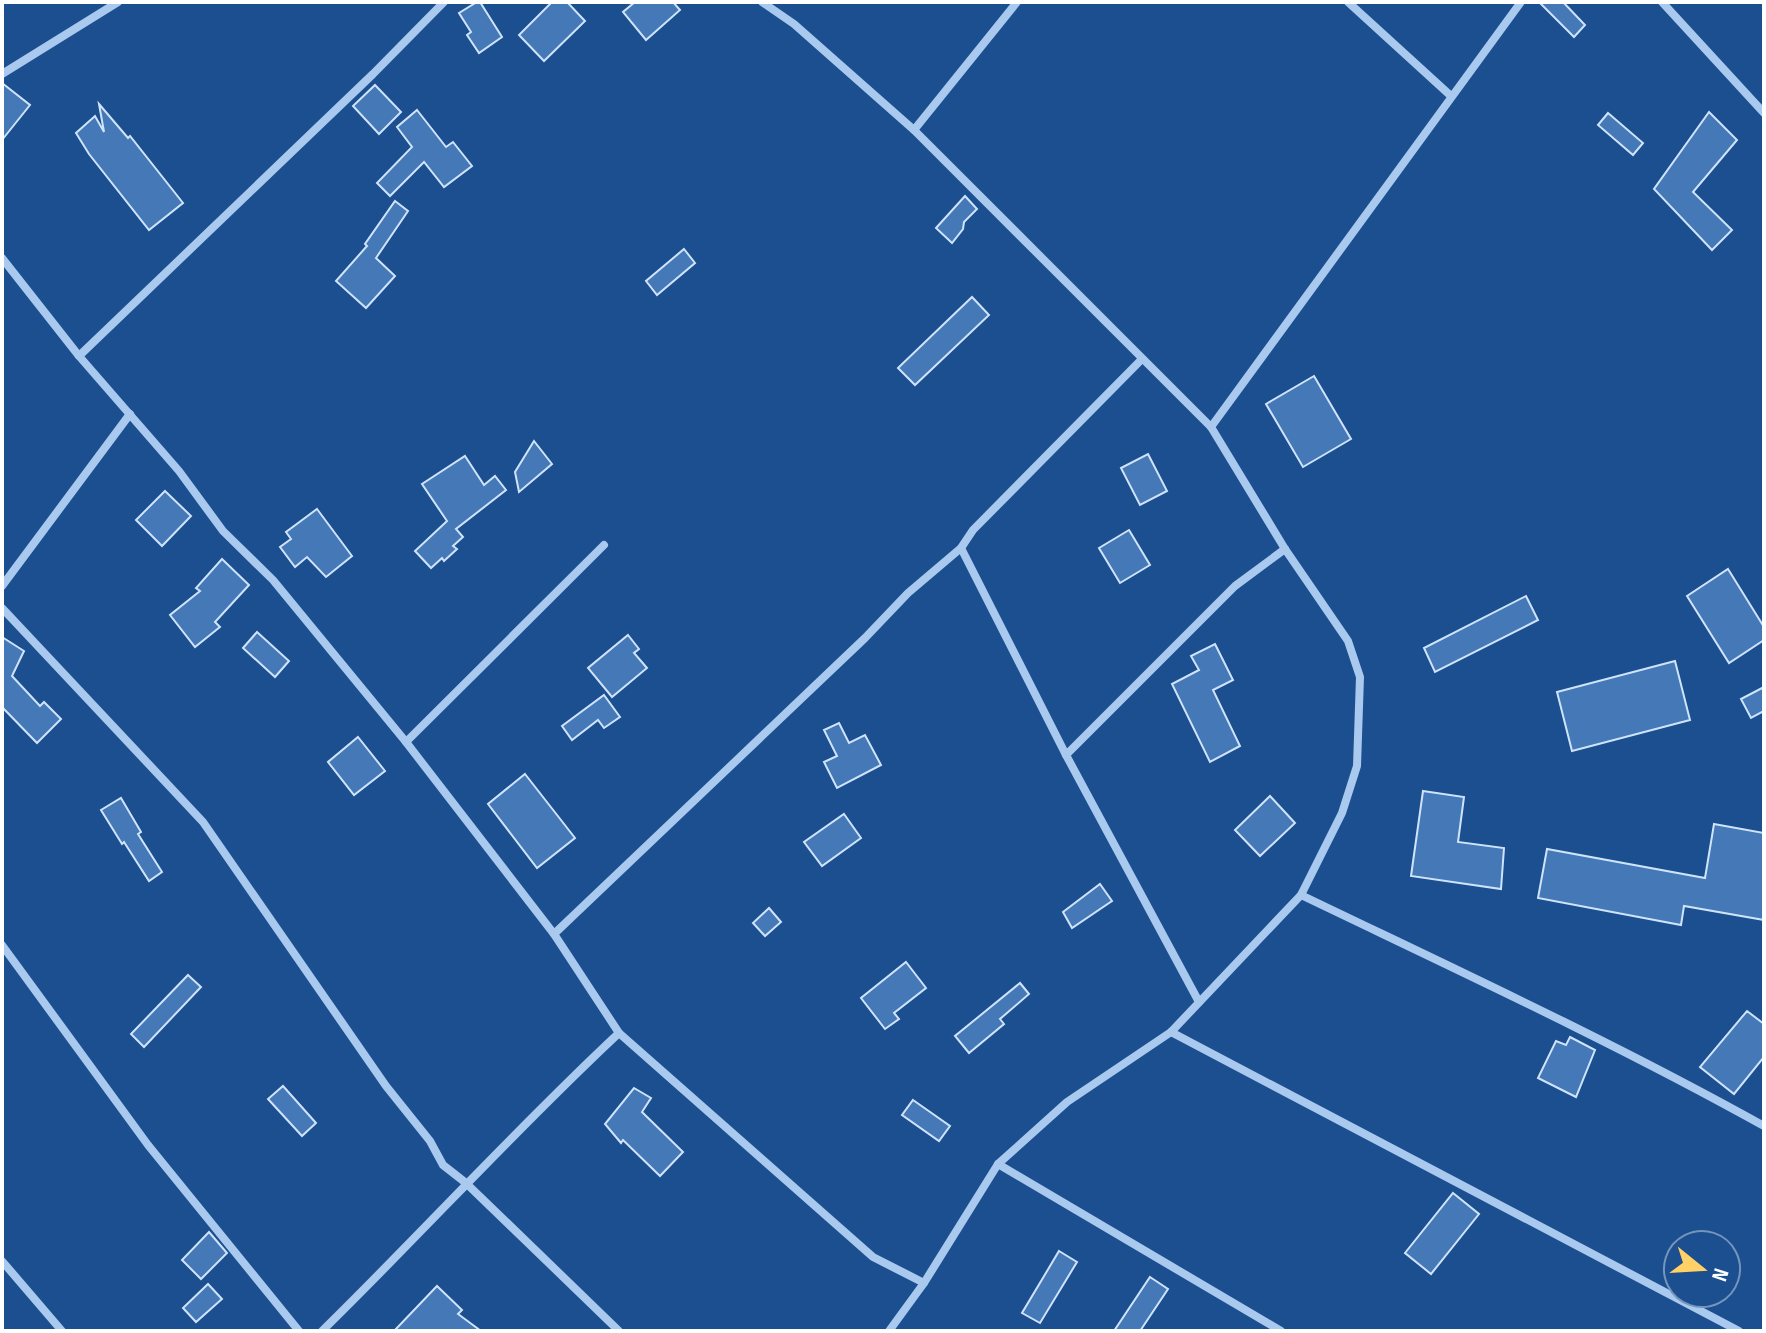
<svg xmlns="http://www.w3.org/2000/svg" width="1766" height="1333" font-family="'Sofia Sans Condensed',sans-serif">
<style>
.building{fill:#4478b7;stroke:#cfe3fa;stroke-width:2}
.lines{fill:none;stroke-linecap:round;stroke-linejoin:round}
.street{stroke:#a9c9ee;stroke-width:8}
</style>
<rect width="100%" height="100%" fill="#1b4f8f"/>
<!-- building -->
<g class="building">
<path d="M 477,2 L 480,2 L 502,37 L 479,53 L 467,35 L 471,32 L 459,13 Z"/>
<path d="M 552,2 L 567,2 L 585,21 L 544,61 L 519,35 Z"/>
<path d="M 635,2 L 673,2 L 680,10 L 646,40 L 623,12 Z"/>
<path d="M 1539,2 L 1563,2 L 1585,25 L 1574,37 Z"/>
<path d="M 2,83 L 30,105 L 2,140 Z"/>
<path d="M 375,85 L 401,112 L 379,134 L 353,106 Z"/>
<path d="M 99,104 L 128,138 L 130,136 L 183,203 L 149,230 L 89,154 L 76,133 L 95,116 L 104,132 Z"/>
<path d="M 417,110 L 446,147 L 453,142 L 472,166 L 444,187 L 424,162 L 390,196 L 377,183 L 412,147 L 397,127 Z"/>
<path d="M 1709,112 L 1737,140 L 1693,192 L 1732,230 L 1712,250 L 1654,189 Z"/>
<path d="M 1608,113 L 1643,143 L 1633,155 L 1598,125 Z"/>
<path d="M 965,196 L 977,209 L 964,222 L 963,229 L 952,243 L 936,228 Z"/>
<path d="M 395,201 L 408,211 L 376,258 L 395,276 L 366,308 L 336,281 L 367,246 L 365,244 Z"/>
<path d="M 684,249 L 695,263 L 657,295 L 646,281 Z"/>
<path d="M 972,297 L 989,315 L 915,385 L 898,368 Z"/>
<path d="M 1314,376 L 1351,439 L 1303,467 L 1266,404 Z"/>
<path d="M 534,441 L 552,464 L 519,492 L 515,472 Z"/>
<path d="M 1148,454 L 1167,491 L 1140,505 L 1121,468 Z"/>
<path d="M 465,456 L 484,485 L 495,476 L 506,490 L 456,529 L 463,537 L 453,546 L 457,549 L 444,561 L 442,558 L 431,568 L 415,551 L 447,521 L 422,484 Z"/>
<path d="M 165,491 L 191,516 L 162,546 L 136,520 Z"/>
<path d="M 317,509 L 352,556 L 326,577 L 307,557 L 295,567 L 280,547 L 291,539 L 286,532 Z"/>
<path d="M 1129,530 L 1150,565 L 1120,583 L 1099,548 Z"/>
<path d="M 222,559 L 249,585 L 215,622 L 220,627 L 195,647 L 170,615 L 200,591 L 196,588 Z"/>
<path d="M 1728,569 L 1764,627 L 1764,640 L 1729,663 L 1687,596 Z"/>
<path d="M 1526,596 L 1538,620 L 1435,672 L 1424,648 Z"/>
<path d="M 257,632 L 289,661 L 275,677 L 243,648 Z"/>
<path d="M 628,635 L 639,649 L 634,653 L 647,668 L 612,697 L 588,668 Z"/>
<path d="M 2,637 L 24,651 L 12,676 L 40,706 L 44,702 L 61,719 L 37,743 L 2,707 Z"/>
<path d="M 1215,644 L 1233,680 L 1213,690 L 1240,746 L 1210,762 L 1172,684 L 1199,670 L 1191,656 Z"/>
<path d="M 1675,661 L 1690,720 L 1572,751 L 1557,692 Z"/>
<path d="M 1764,687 L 1764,711 L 1751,718 L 1741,699 Z"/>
<path d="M 604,695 L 620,717 L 604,728 L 598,720 L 572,740 L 562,726 Z"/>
<path d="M 839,723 L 849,743 L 865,735 L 881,765 L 837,788 L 824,762 L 837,756 L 824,730 Z"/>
<path d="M 358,737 L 385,771 L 354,795 L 328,762 Z"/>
<path d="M 525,774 L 575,838 L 537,868 L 488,804 Z"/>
<path d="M 1423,791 L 1464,797 L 1458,842 L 1504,848 L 1501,889 L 1411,876 Z"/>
<path d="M 1270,796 L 1295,823 L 1260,856 L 1235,830 Z"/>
<path d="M 121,798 L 141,832 L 138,834 L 162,872 L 149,881 L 124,842 L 122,844 L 101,810 Z"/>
<path d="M 844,814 L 861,838 L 822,866 L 804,842 Z"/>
<path d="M 1714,824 L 1764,833 L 1764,920 L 1684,906 L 1681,925 L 1538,898 L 1547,849 L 1705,878 Z"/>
<path d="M 1100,884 L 1112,901 L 1072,928 L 1063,912 Z"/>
<path d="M 769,908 L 781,922 L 765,936 L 753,923 Z"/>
<path d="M 906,962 L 926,988 L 894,1013 L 899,1019 L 885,1029 L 861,998 Z"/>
<path d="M 188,975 L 201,987 L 144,1047 L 131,1034 Z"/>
<path d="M 1020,983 L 1029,994 L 1000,1019 L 1004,1024 L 969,1053 L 955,1036 Z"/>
<path d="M 1747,1011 L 1764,1024 L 1764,1057 L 1734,1094 L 1700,1067 Z"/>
<path d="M 1570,1037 L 1595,1050 L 1576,1097 L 1538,1078 L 1556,1041 L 1566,1045 Z"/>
<path d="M 283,1086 L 316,1123 L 302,1136 L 268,1099 Z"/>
<path d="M 634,1088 L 651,1098 L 642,1112 L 683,1152 L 660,1176 L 623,1140 L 621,1143 L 605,1124 Z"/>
<path d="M 913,1100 L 950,1126 L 939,1141 L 902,1115 Z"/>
<path d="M 1453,1193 L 1479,1214 L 1431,1274 L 1405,1253 Z"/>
<path d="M 209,1232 L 227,1253 L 201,1279 L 182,1260 Z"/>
<path d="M 1059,1251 L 1077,1262 L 1040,1323 L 1022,1313 Z"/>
<path d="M 1150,1277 L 1168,1289 L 1140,1331 L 1114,1331 Z"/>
<path d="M 208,1284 L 222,1299 L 196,1322 L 183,1308 Z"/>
<path d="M 437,1286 L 462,1310 L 458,1314 L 481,1331 L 394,1331 Z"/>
</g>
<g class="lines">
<!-- street -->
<g class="street">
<path d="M 762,2 L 794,24 L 914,130 L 1211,427 L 1285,549 L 1348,641 L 1360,677 L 1357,766 L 1342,813 L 1301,895 L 1171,1032 L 1067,1102 L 998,1164 L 924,1283 L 889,1331"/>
<path d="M 1348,2 L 1451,96"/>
<path d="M 1662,2 L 1764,113"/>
<path d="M 2,74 L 118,2"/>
<path d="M 914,130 L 1017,2"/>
<path d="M 2,258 L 79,356 L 179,471 L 223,531 L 273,580 L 406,742 L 554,934 L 619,1033 L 873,1257 L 924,1283"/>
<path d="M 79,356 L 373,74 L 444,2"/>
<path d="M 1211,427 L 1521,2"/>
<path d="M 961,548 L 1066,755 L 1199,1002"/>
<path d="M 2,586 L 130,414"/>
<path d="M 2,608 L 203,822 L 386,1086 L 430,1141 L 443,1165 L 466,1183 L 619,1331"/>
<path d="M 406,742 L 604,545"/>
<path d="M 1066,755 L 1235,586 L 1285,549"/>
<path d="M 1301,895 C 1457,970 1613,1042 1764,1126"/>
<path d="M 554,934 L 865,638 L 908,593 L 961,548 L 973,530 L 1142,359"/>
<path d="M 2,945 L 148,1145 L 299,1331"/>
<path d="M 1171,1032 L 1739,1331"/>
<path d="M 998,1164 L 1281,1331"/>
<path d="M 2,1261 L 62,1331"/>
<path d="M 322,1331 C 422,1233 516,1129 619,1033"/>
</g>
</g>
<!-- border -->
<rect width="1766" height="1333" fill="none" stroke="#ffffff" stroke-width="8"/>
<!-- north arrow -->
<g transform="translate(1702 1269) rotate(108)"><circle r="38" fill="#1b4f8f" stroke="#7695bc" stroke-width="2"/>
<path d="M0-6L14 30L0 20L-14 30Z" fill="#ffd166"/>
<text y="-12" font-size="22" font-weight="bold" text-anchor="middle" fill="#ffffff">N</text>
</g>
</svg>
